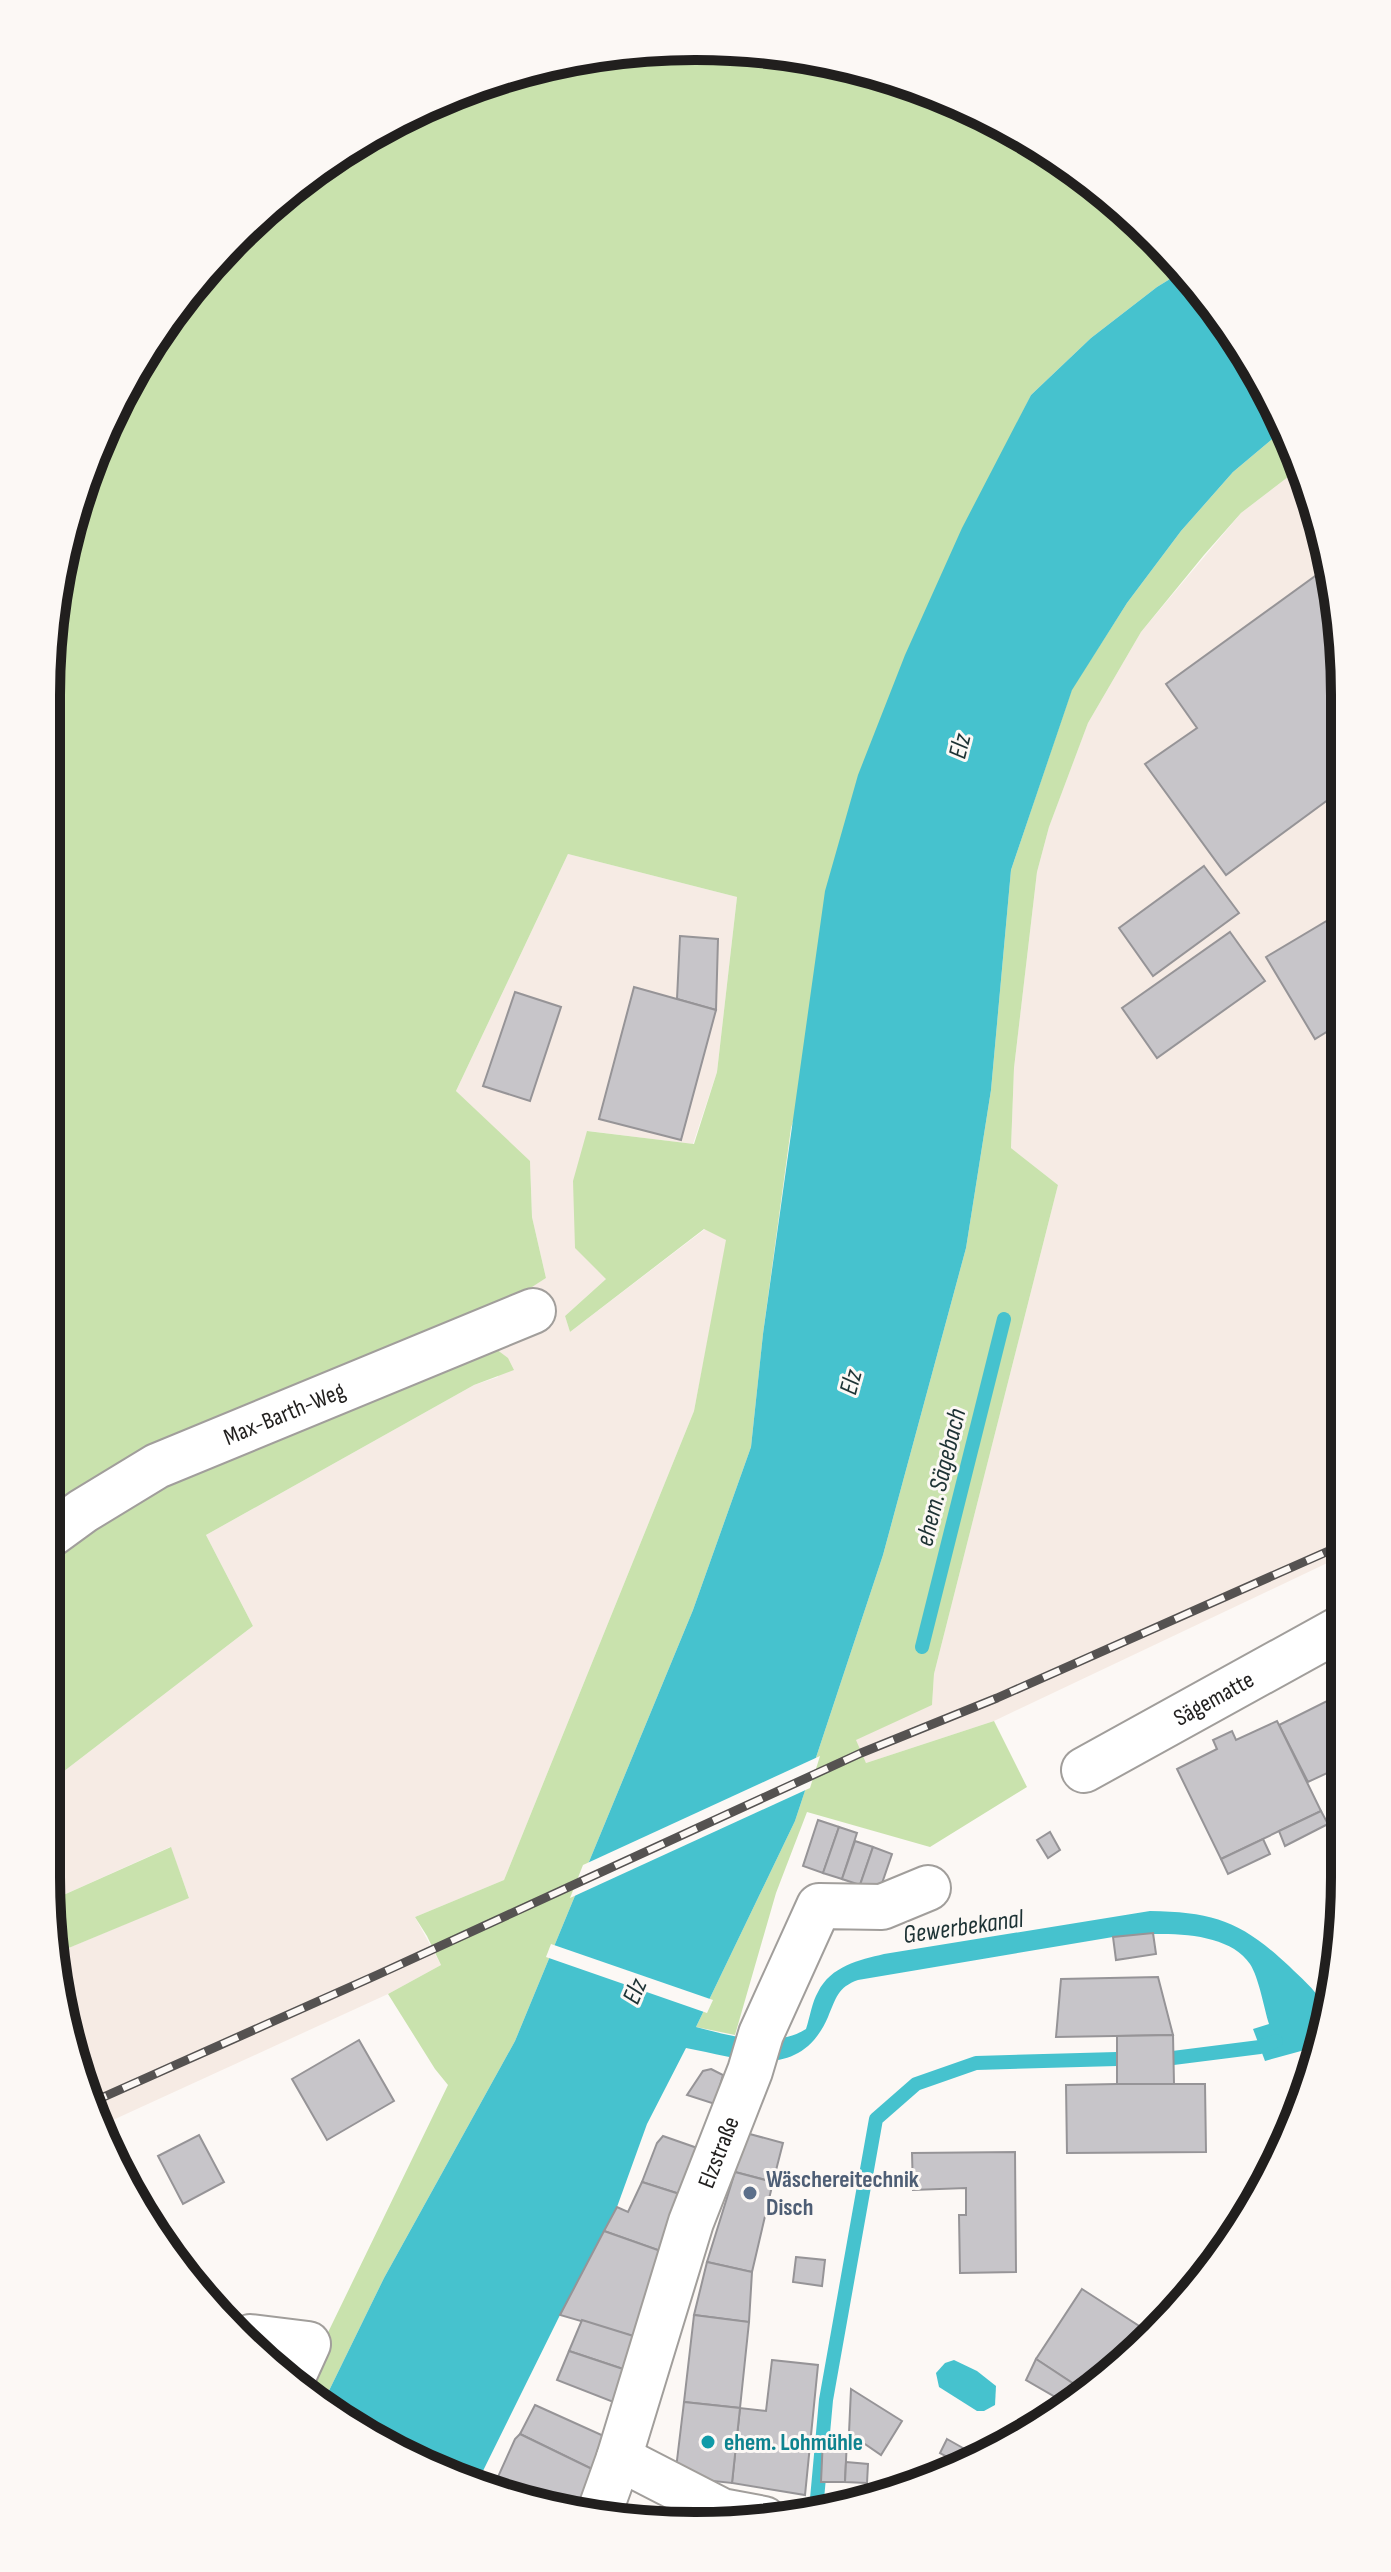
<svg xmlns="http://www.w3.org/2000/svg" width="1391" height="2572" font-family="'Sofia Sans Condensed',sans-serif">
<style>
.built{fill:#f6ebe4}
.green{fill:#c9e2ad}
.water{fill:#46c2ce}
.pier{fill:#fcf8f5}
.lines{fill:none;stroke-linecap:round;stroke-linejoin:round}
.stream{stroke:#46c2ce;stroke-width:14}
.building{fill:#c7c5c9;stroke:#969497;stroke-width:2}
.minor-casing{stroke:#a19e9b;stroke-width:48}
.minor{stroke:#fff;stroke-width:44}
.rail-casing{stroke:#555251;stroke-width:9}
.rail{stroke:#fcf8f5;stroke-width:6;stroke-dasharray:18;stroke-linecap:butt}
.service-dot{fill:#5c6f8a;stroke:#fcf8f5;stroke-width:3}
.culture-dot{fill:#0f9aa8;stroke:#fcf8f5;stroke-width:3}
.labels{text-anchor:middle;stroke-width:6;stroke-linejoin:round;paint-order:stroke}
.street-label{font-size:24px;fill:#211f1e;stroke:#fcf8f5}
.service-label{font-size:24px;font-weight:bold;fill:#4e5e75;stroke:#fcf8f5;text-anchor:start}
.culture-label{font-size:24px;font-weight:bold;fill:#0d838f;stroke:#fcf8f5;text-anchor:start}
.water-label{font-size:26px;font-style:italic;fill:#1d3234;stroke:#fcf8f5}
.rim{fill:none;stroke:#211f1e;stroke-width:10}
</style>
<rect width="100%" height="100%" fill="#fcf8f5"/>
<!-- built -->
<g class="built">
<path d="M 1301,467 L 1310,486 L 1339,611 L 1342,1556 L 994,1721 L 866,1763 L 855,1740 L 932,1704 L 934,1674 L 1058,1185 L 1011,1148 L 1014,1068 L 1037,872 L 1049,827 L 1088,723 L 1141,632 L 1241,513 Z"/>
<path d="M 568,854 L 737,897 L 717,1072 L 693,1144 L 588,1131 L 606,1279 L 565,1316 L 570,1332 L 705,1229 L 727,1240 L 694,1411 L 504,1880 L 415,1917 L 441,1965 L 388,1994 L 102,2125 L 81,2086 L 59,1952 L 189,1897 L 170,1847 L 50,1901 L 46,1876 L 46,1785 L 253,1626 L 206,1535 L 474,1385 L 498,1377 L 487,1315 L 546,1278 L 532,1217 L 530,1162 L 456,1091 Z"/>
</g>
<!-- green -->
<g class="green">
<path d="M 653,47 L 780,52 L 904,80 L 1020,133 L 1154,236 L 1183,271 L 1157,287 L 1091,338 L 1031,395 L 1004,450 L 791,1128 L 763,1334 L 751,1447 L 693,1610 L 515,2041 L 384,2278 L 322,2405 L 302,2386 L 448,2085 L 435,2069 L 388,1994 L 441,1965 L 427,1936 L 415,1917 L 504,1880 L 694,1411 L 726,1240 L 704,1229 L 570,1332 L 565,1316 L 606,1279 L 575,1248 L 573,1181 L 587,1131 L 694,1144 L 717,1072 L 737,897 L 568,854 L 456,1091 L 530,1161 L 532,1217 L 546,1278 L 487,1316 L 492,1346 L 508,1358 L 514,1370 L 474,1385 L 206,1535 L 253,1626 L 46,1785 L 47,653 L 68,527 L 133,371 L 207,268 L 300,181 L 408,113 L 527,68 Z"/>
<path d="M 1283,430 L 1301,467 L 1241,513 L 1204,555 L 1141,632 L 1088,723 L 1049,827 L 1037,872 L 1014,1068 L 1011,1148 L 1058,1185 L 934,1674 L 932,1705 L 856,1740 L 866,1763 L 994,1721 L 1027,1787 L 930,1847 L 807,1812 L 776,1893 L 735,2035 L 696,2027 L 795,1821 L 883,1555 L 966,1248 L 991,1090 L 1011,870 L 1072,689 L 1127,603 L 1181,531 L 1233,472 Z"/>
<path d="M 171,1847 L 189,1898 L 59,1952 L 50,1901 Z"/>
</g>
<!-- water -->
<g class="water">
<path d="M 1183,271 L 1236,335 L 1283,430 L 1233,472 L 1181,531 L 1127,603 L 1072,690 L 1011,870 L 991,1090 L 966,1248 L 883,1555 L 795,1821 L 696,2027 C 731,2036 774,2049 806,2029 C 810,2017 812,2002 818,1992 C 831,1966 859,1960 884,1954 L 1150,1911 C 1215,1912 1242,1922 1289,1966 C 1301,1978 1314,1988 1322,2003 L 1329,2006 L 1323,2045 L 1265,2061 L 1253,2029 L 1269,2024 C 1264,2008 1259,1978 1250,1964 C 1225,1927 1151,1933 1113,1937 L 858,1980 C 838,1987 836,1998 828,2017 C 799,2083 741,2058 686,2048 L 647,2124 L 617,2207 L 560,2315 L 478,2481 L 335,2417 L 322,2405 L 384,2278 L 515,2041 L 693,1610 L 751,1447 L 763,1334 L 825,891 L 858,775 L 905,655 L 962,528 L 1031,395 L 1091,338 L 1157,287 Z"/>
<path d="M 954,2360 L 977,2371 L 996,2386 L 995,2405 L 984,2411 L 977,2411 L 939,2387 L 936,2373 L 945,2363 Z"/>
</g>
<!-- pier -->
<g class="pier">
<path d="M 820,1756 L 810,1788 L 570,1898 L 583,1865 Z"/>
<path d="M 551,1944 L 713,2000 L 707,2013 L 546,1957 Z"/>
</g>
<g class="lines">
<!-- stream -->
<g class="stream">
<path d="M 922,1647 L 1004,1319"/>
<path d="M 1173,2058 L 1260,2047 L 1276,2041"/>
<path d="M 817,2499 L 826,2400 L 876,2119 L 916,2084 L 976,2063 L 1117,2059"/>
</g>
</g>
<!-- building -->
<g class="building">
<path d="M 1329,566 L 1339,611 L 1340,791 L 1226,875 L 1145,764 L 1197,728 L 1166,684 Z"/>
<path d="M 1204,866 L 1239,913 L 1153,976 L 1119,928 Z"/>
<path d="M 1340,913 L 1341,1023 L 1315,1039 L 1266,957 Z"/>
<path d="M 1230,932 L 1265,981 L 1157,1058 L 1122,1008 Z"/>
<path d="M 680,936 L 718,939 L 716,1010 L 677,999 Z"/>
<path d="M 634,987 L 716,1010 L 681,1140 L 599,1119 Z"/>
<path d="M 515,992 L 561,1007 L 530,1101 L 483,1086 Z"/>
<path d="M 1343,1693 L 1343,1768 L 1342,1766 L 1308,1782 L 1279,1725 Z"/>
<path d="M 1277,1721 L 1321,1811 L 1221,1859 L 1177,1769 L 1217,1749 L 1213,1740 L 1232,1731 L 1236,1740 Z"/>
<path d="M 1321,1811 L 1328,1824 L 1285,1846 L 1279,1831 Z"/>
<path d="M 818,1820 L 839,1827 L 823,1873 L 803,1866 Z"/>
<path d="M 839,1827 L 857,1833 L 842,1879 L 823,1873 Z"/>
<path d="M 1050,1832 L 1060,1850 L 1048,1858 L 1037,1840 Z"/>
<path d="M 1263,1839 L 1270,1854 L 1228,1874 L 1221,1859 Z"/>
<path d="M 855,1841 L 873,1847 L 860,1885 L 842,1879 Z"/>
<path d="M 873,1847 L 892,1854 L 879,1892 L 860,1885 Z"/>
<path d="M 1153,1933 L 1156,1954 L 1116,1960 L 1113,1937 Z"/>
<path d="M 1158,1977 L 1173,2035 L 1056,2037 L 1061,1979 Z"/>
<path d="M 1173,2035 L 1174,2084 L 1117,2084 L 1117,2036 Z"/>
<path d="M 359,2040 L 394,2101 L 327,2140 L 292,2079 Z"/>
<path d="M 711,2069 L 723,2075 L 715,2104 L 687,2095 L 703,2071 Z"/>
<path d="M 1117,2084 L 1205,2084 L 1206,2152 L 1067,2153 L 1066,2085 Z"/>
<path d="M 746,2133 L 783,2143 L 773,2182 L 735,2172 Z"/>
<path d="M 199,2135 L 224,2182 L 183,2204 L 158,2156 Z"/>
<path d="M 663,2136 L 703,2150 L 692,2198 L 642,2182 L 657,2143 Z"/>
<path d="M 1015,2152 L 1016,2272 L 960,2273 L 959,2215 L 966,2215 L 966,2188 L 913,2190 L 912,2153 Z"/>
<path d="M 735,2172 L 773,2182 L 752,2272 L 707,2262 Z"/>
<path d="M 642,2182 L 692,2198 L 672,2255 L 604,2231 L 617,2207 L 628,2212 Z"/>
<path d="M 604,2231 L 672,2255 L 643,2339 L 560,2315 Z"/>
<path d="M 796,2257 L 825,2260 L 822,2286 L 793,2282 Z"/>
<path d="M 707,2262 L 752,2272 L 749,2322 L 694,2315 Z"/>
<path d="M 1082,2289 L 1150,2333 L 1124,2365 L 1083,2390 L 1036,2359 Z"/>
<path d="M 694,2315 L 749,2322 L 740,2408 L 684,2402 Z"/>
<path d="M 582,2320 L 643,2339 L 632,2372 L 569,2351 Z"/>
<path d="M 569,2351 L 632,2372 L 621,2405 L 557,2380 Z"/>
<path d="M 1036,2359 L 1083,2390 L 1064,2402 L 1026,2380 Z"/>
<path d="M 772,2360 L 818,2365 L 805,2495 L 732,2483 L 740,2408 L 766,2411 Z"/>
<path d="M 851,2389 L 902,2421 L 881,2455 L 849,2433 Z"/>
<path d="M 684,2402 L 740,2408 L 732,2483 L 675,2477 Z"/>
<path d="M 535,2405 L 606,2437 L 592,2469 L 520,2434 Z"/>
<path d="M 520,2434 L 592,2469 L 580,2509 L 528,2504 L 493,2488 L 515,2439 Z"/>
<path d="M 823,2438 L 847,2439 L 845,2482 L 821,2482 Z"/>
<path d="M 947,2439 L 977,2456 L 938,2478 L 949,2458 L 940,2453 Z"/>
<path d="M 846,2462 L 868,2464 L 867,2483 L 845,2482 Z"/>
</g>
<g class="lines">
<defs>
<g id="minor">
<path id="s1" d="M 46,1538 L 83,1511 L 157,1466 L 533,1311"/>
<path id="s2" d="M 1084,1770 L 1343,1627"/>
<path d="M 250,2337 L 308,2344 L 293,2377"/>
<path d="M 619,2458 L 722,2511 L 764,2519"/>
<path id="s3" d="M 600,2511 L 619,2458 L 691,2222 L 750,2071 L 761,2034 L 819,1906 L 882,1907 L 928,1888"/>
</g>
</defs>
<!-- minor casing -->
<use href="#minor" class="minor-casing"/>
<!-- minor -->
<use href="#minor" class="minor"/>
<defs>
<path id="rail" d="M 90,2103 L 377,1975 L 861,1753 L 997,1698 L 1342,1545"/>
</defs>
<!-- rail casing -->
<use href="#rail" class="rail-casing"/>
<!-- rail -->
<use href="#rail" class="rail"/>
</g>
<!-- markers -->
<circle class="service-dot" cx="750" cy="2193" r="8"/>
<circle class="culture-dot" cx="708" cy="2442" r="8"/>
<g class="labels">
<!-- street labels -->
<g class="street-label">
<text dy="8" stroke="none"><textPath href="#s1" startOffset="270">Max-Barth-Weg</textPath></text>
<text dy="8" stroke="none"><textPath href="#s2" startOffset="148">Sägematte</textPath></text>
<text dy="8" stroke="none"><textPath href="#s3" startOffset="378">Elzstraße</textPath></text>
</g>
<!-- service labels -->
<g class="service-label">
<text x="766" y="2187">Wäschereitechnik<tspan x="766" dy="28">Disch</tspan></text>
</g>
<!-- culture labels -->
<g class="culture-label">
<text x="724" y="2450">ehem. Lohmühle</text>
</g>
<!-- water labels -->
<g class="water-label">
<text transform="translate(959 746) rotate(-76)" y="9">Elz</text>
<text transform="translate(850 1382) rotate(-75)" y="9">Elz</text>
<text transform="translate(940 1477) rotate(-76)" y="9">ehem. Sägebach</text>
<text transform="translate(963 1926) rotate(-8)" y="9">Gewerbekanal</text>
<text transform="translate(634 1991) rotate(-67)" y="9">Elz</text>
</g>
</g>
<!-- crop -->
<path d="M0 0H1391V2572H0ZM695 60H696A635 635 0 0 1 1331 695V1877A635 635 0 0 1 696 2512H695A635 635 0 0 1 60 1877V695A635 635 0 0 1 695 60Z" fill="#fcf8f5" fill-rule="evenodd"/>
<path class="rim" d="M695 60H696A635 635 0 0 1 1331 695V1877A635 635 0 0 1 696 2512H695A635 635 0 0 1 60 1877V695A635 635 0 0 1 695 60Z"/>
</svg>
